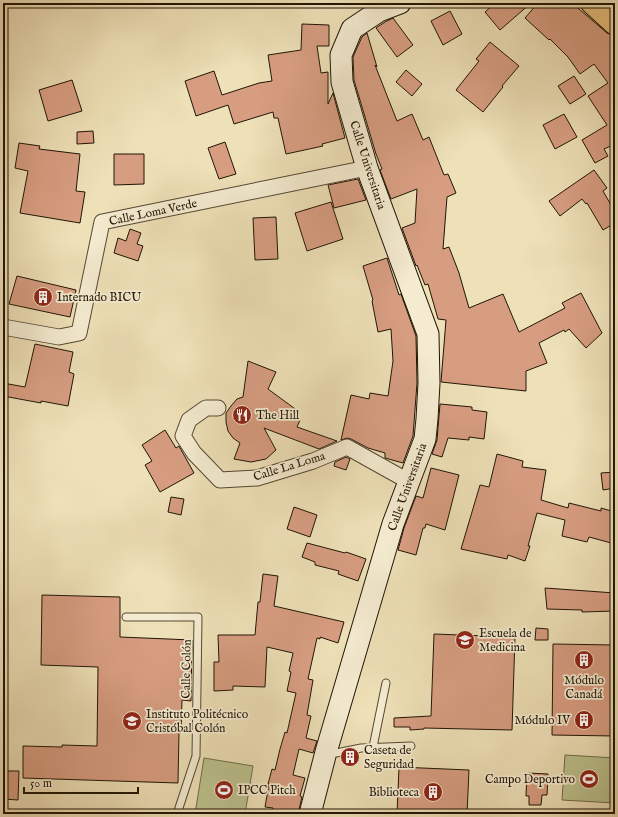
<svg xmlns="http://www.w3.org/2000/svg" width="618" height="817" font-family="'IM FELL English',serif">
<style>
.green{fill:#bbc18d;stroke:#6e6b4a}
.building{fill:#d79d81;stroke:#201506}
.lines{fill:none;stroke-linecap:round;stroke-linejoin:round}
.lane-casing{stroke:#544832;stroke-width:9}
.street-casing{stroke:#544832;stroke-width:17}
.secondary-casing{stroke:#201506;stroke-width:23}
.highway-casing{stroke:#201506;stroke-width:24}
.lane{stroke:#f4ebd0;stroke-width:7}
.street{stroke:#f4ebd0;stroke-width:15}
.secondary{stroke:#f4ebd0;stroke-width:21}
.highway{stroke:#e7c07c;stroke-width:22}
.labels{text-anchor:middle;stroke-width:3.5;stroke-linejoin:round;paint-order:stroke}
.street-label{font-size:12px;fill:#201506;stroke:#f4ebd0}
.poi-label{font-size:12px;fill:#201506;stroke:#f4ebd0;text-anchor:start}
</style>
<rect width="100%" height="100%" fill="#eee0b7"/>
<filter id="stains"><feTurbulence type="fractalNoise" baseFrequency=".005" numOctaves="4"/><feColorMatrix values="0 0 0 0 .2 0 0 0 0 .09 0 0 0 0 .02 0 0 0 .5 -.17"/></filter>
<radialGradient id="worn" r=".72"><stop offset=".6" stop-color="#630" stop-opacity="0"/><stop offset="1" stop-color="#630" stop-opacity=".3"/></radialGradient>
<!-- green -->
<g class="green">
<path d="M 565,755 L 615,758 L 615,803 L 562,800 Z"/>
<path d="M 204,758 L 253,766 L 245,814 L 195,814 Z"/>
</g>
<!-- building -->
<g class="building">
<path d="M 495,3 L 531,3 L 500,30 L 485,12 Z"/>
<path d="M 538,3 L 572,3 L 607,33 L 615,36 L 615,144 L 604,149 L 608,156 L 595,163 L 582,140 L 607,125 L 588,96 L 608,83 L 594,64 L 580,74 L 568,57 L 550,39 L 549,40 L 525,18 Z"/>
<path d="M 450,11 L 462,34 L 443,45 L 431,21 Z"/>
<path d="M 393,18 L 413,45 L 397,57 L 376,28 L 385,22 Z"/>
<path d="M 302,24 L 329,25 L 329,46 L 317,46 L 321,73 L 328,72 L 328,104 L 333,93 L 345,138 L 322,144 L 323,146 L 286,154 L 278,118 L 274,118 L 273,112 L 234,124 L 228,105 L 196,116 L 185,81 L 214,71 L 222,95 L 259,83 L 272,81 L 268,55 L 301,50 Z"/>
<path d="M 367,33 L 377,67 L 375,65 L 397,121 L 412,114 L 423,140 L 429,137 L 444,175 L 448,174 L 456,193 L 447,197 L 443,249 L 449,247 L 459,273 L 469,308 L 503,294 L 519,332 L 565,308 L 562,303 L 581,293 L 602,333 L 586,348 L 569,329 L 565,332 L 564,330 L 539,343 L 547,363 L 526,371 L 526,391 L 441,382 L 446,320 L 438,319 L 428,284 L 425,285 L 417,265 L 416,266 L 402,228 L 415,223 L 417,189 L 391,199 L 380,170 L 382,169 L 376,154 L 354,80 L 353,57 L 362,37 Z"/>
<path d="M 490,42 L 519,66 L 502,86 L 503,87 L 483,112 L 456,90 L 479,61 L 476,59 Z"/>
<path d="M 406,70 L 422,84 L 412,96 L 396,82 Z"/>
<path d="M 574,76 L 586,94 L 570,104 L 558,86 Z"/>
<path d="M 72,80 L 82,111 L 48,121 L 39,90 Z"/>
<path d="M 564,114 L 577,137 L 555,149 L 543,125 Z"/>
<path d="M 93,131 L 94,143 L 77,144 L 77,132 Z"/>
<path d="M 225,142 L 236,174 L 219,179 L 208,148 Z"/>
<path d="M 19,143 L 40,146 L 39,149 L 80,154 L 76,191 L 85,192 L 80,223 L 20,213 L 28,171 L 15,168 Z"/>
<path d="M 114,154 L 144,154 L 144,184 L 114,185 Z"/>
<path d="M 594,170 L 607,188 L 603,191 L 615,212 L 615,223 L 603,230 L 587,203 L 586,204 L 582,199 L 560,216 L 549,201 Z"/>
<path d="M 358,179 L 366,200 L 334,208 L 328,185 Z"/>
<path d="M 331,202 L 343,239 L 307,251 L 295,213 Z"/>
<path d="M 276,217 L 278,259 L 255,260 L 253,218 Z"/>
<path d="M 130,229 L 141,233 L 137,244 L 143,246 L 138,261 L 114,253 L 118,238 L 126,241 Z"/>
<path d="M 387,258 L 399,295 L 401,294 L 416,336 L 417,383 L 413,436 L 403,463 L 385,458 L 385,453 L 368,448 L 351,439 L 347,438 L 341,440 L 351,395 L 369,399 L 370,393 L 388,396 L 393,361 L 391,329 L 378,332 L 372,301 L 373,300 L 363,266 Z"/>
<path d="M 17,276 L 76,290 L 70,317 L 9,304 Z"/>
<path d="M 35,344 L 73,352 L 69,372 L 74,374 L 68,406 L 41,401 L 41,403 L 3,396 L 3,383 L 25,387 Z"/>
<path d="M 248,361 L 276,372 L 268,389 L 298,411 L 295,417 L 300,420 L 297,427 L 337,441 L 319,449 L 264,428 L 276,450 L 266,459 L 251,462 L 234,459 L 240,443 L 233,438 L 228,431 L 226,422 L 226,413 L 231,406 L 237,399 L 243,397 Z"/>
<path d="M 440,404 L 472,407 L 472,410 L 487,412 L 484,439 L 469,437 L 469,440 L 448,438 L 442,457 L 432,454 L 437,440 Z"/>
<path d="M 165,430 L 176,448 L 179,446 L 194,473 L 160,492 L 145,465 L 152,461 L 142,445 Z"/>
<path d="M 497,454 L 523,461 L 522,467 L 546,470 L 541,500 L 568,508 L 569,503 L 601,511 L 601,508 L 615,512 L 615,544 L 589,537 L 587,542 L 562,536 L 565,520 L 537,513 L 528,546 L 530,546 L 525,561 L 508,555 L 507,559 L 461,549 L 480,485 L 489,487 Z"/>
<path d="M 346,457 L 350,459 L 346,470 L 334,466 L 335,462 Z"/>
<path d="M 431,468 L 459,475 L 445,530 L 426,524 L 425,528 L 423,528 L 416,555 L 398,550 L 404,528 L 416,496 L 423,498 Z"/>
<path d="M 615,472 L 615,488 L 603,490 L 601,473 Z"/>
<path d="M 171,497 L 184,499 L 181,515 L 168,512 Z"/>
<path d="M 294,507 L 317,515 L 310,537 L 287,529 Z"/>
<path d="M 307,543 L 345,553 L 346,552 L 366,559 L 358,581 L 338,574 L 339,571 L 315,565 L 315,562 L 302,557 Z"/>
<path d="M 263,574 L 278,576 L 274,606 L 344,622 L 338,643 L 320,637 L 320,639 L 317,638 L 308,679 L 313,680 L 307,715 L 311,716 L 306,738 L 317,741 L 313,753 L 299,749 L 293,775 L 305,778 L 300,796 L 302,797 L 298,814 L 272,814 L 273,808 L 265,807 L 269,784 L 268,784 L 272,769 L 275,770 L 280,749 L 285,732 L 287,733 L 296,693 L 287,691 L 291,672 L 289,671 L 293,653 L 267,647 L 265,687 L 233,686 L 233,690 L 214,691 L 214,662 L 219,662 L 218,635 L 255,635 L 258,602 L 260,602 Z"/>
<path d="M 545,588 L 615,593 L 615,611 L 582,612 L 582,610 L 547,609 Z"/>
<path d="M 42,595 L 120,597 L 120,637 L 192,640 L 191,701 L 182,700 L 181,732 L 179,732 L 178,783 L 23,778 L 23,746 L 62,747 L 62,745 L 97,746 L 98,667 L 41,665 Z"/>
<path d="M 536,628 L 548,629 L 548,640 L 535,640 Z"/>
<path d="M 434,634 L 515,637 L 512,730 L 424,728 L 424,729 L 410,730 L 410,727 L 394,727 L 394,718 L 431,716 Z"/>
<path d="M 553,644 L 615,645 L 615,736 L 552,735 Z"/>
<path d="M 399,767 L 469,770 L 467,814 L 397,814 Z"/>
<path d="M 3,771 L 19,771 L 18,800 L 3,799 Z"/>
<path d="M 527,773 L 548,774 L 547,795 L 542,795 L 541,805 L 529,805 L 529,796 L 526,796 Z"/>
</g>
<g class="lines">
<defs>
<g id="lane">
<path d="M 126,617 L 198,617 L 196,756 L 177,814"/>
<path d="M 373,747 L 386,683"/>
<path d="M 328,752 L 336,753 L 361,748 L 411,746"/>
</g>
<g id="street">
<path d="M 3,327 L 59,337 L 79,333 L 102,222 L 367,168"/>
<path d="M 218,408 L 206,408 L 189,420 L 183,436 L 194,453 L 220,480 L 257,478 L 313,461 L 347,447 L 408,481"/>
</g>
<path id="secondary" d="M 310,814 L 326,752 L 393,524 L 425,439 L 427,419 L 429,383 L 428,334 L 367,168 L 342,82 L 341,55 L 352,29 L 379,11 L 400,3"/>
<path id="highway" d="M 592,3 L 615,24"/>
</defs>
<!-- lane casing -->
<use href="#lane" class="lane-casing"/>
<!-- street casing -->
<use href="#street" class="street-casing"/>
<!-- secondary casing -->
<use href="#secondary" class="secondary-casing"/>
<!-- highway casing -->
<use href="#highway" class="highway-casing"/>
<!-- lane -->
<use href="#lane" class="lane"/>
<!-- street -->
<use href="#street" class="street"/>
<!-- secondary -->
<use href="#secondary" class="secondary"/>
<!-- highway -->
<use href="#highway" class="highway"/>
</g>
<!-- icons -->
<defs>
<symbol id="building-disc" viewBox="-11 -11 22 22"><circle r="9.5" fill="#8f2418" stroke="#f4ebd0"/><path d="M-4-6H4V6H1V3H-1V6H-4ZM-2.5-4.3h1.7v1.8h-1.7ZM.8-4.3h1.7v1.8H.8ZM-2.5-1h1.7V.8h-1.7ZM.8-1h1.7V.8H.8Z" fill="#fff"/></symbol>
<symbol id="restaurant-disc" viewBox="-11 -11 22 22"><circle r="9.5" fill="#8f2418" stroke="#f4ebd0"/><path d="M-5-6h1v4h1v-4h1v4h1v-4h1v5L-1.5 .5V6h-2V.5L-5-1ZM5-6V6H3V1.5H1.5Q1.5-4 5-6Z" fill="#fff"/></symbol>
<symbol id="school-disc" viewBox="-11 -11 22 22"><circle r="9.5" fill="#8f2418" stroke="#f4ebd0"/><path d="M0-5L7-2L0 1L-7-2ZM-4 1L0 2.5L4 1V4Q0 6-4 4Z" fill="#fff"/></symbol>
<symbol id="university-disc" viewBox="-11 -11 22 22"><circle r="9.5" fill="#8f2418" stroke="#f4ebd0"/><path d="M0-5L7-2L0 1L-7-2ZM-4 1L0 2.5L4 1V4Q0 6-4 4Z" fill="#fff"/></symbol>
<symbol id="stadium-disc" viewBox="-11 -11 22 22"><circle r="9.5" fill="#8f2418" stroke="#f4ebd0"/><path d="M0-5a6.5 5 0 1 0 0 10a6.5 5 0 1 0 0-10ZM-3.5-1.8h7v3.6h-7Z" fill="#fff"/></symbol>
</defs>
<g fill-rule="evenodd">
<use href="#building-disc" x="32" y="286" width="22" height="22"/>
<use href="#restaurant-disc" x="231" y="404" width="22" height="22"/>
<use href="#school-disc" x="454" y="629" width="22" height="22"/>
<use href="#building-disc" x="573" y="649" width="22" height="22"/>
<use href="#building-disc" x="573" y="709" width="22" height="22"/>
<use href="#university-disc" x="121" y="710" width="22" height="22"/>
<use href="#building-disc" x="339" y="746" width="22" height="22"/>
<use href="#stadium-disc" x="578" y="768" width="22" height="22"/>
<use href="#stadium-disc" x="213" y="779" width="22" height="22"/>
<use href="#building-disc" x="422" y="781" width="22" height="22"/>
</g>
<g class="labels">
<!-- street labels -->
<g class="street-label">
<text transform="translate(368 165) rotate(72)" y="4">Calle Universitaria</text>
<text transform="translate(153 212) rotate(-12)" y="4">Calle Loma Verde</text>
<text transform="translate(289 466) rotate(-17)" y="4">Calle La Loma</text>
<text transform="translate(407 487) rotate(-70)" y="4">Calle Universitaria</text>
<text transform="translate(186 669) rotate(-89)" y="4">Calle Colón</text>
</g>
<!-- poi labels -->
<g class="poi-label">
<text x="57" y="301">Internado BICU</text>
<text x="256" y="419">The Hill</text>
<text x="479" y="637">Escuela de<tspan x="479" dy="14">Medicina</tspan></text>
<text x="584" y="684" text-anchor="middle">Módulo<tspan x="584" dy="14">Canadá</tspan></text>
<text x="146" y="718">Instituto Politécnico<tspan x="146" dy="14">Cristóbal Colón</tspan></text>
<text x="570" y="724" text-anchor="end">Módulo IV</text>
<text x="364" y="754">Caseta de<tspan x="364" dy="14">Seguridad</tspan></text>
<text x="575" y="783" text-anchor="end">Campo Deportivo</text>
<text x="238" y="794">IPCC Pitch</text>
<text x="419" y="796" text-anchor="end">Biblioteca</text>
</g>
</g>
<!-- margin -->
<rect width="618" height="817" fill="none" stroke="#eee0b7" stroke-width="16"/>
<rect x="4" y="4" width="610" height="809" fill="none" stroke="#201506" stroke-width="2"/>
<rect x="8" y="8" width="602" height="801" fill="none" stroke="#201506"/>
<!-- scale -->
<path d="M24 787v6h114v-6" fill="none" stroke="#201506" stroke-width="2"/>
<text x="30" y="787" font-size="12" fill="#201506" stroke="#f4ebd0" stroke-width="3" paint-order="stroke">50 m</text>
<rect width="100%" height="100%" filter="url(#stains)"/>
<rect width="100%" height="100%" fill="url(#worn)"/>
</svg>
